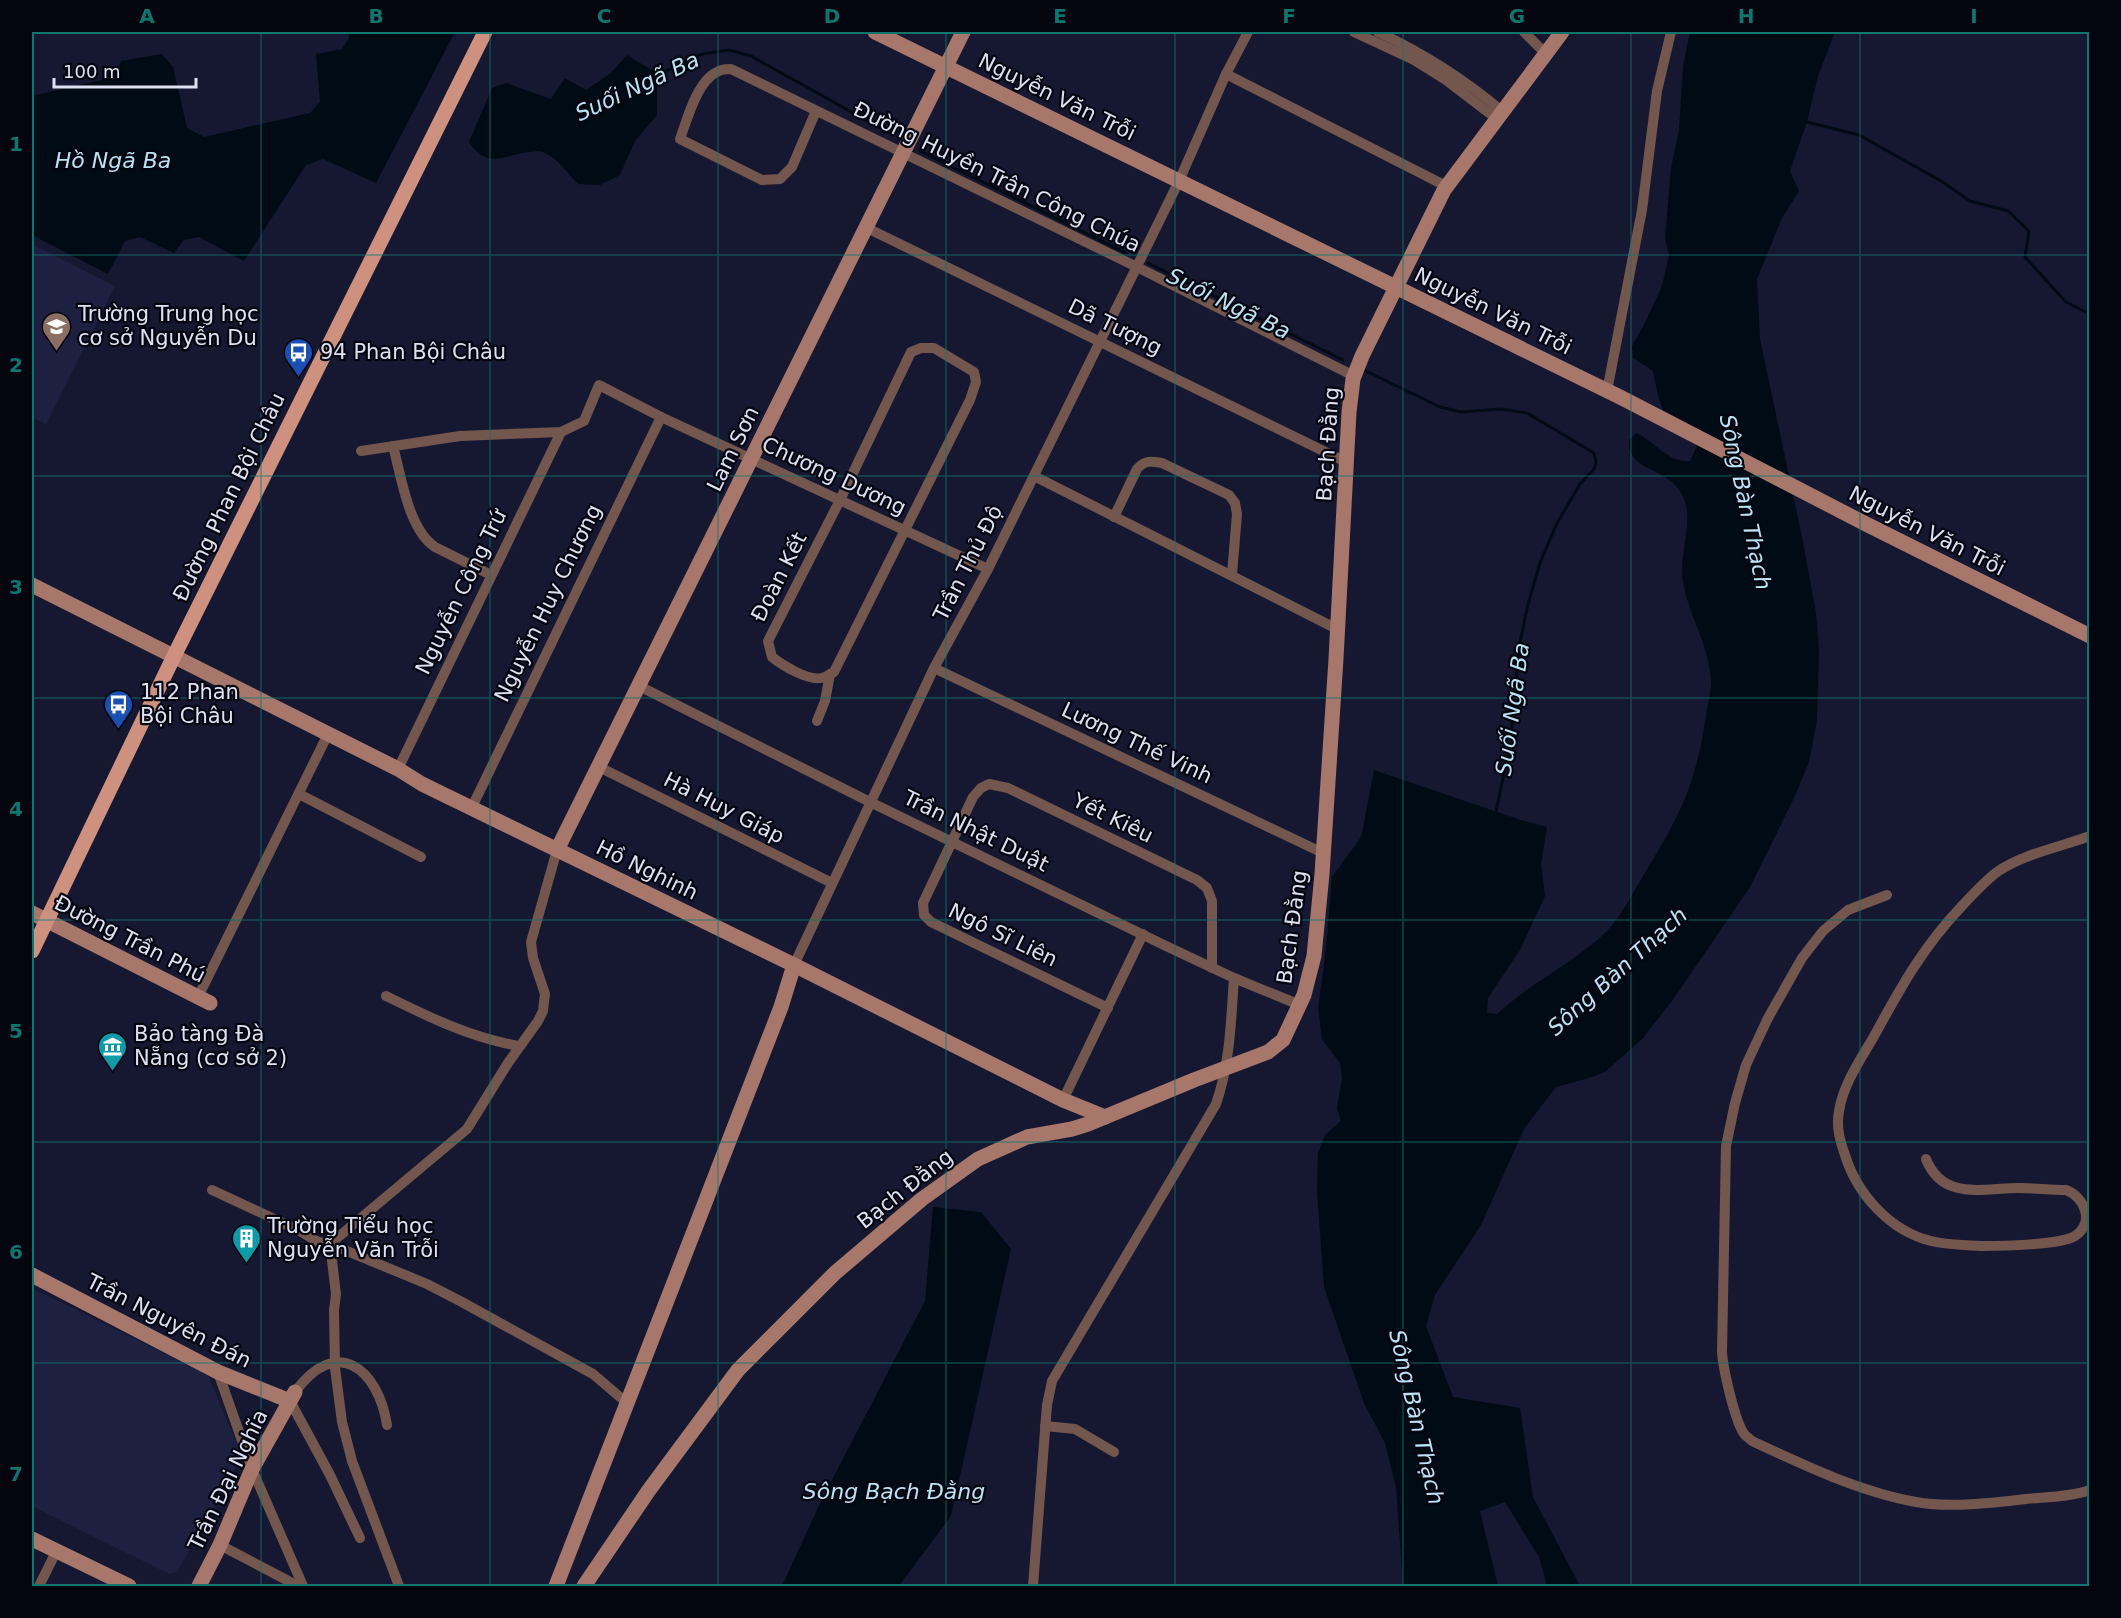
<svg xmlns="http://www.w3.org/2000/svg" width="2121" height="1618" font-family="'DejaVu Sans',sans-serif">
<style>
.built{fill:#1d2040}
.water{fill:#000b15}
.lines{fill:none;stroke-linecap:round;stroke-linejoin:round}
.stream{stroke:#000b15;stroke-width:3}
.street{stroke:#73564d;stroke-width:10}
.secondary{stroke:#a6776a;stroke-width:15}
.primary{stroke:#ce9180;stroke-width:15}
.grid{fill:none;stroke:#0f766e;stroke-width:1.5;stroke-opacity:0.55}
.labels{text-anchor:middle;stroke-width:4.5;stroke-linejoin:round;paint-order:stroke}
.street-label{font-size:21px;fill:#dee1f3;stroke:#04050f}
.poi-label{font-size:21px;fill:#dee1f3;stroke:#04050f;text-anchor:start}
.water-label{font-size:22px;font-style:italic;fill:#bbe3f5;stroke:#04050f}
.neatline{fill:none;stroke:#0f766e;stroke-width:2}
.grid-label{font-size:20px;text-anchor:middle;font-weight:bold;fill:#0f766e}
</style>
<rect width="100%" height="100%" fill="#161831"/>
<!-- built -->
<g class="built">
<path d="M 32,244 L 115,286 L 46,424 L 32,417 Z"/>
<path d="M 32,1288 L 208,1375 L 242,1456 L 177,1572 L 169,1574 L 32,1506 Z"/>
</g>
<!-- water -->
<g class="water">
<path d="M 348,32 L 455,32 L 376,183 L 323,159 L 306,165 L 244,261 L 199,237 L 184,240 L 174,253 L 140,237 L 125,241 L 108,274 L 32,235 L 32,96 L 115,77 L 121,61 L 162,54 L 173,67 L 187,128 L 204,137 L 310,113 L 320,102 L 316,54 L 342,49 L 349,38 Z"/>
<path d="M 1690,32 L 1835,32 L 1818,76 L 1807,122 L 1790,171 L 1799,191 L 1782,218 L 1757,279 L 1760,339 L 1803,542 L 1816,613 L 1819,651 L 1817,720 L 1809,762 L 1794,798 L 1750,887 L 1672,1001 L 1643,1038 L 1605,1072 L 1589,1078 L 1556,1087 L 1524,1129 L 1481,1225 L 1435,1295 L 1426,1326 L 1453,1397 L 1520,1408 L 1533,1497 L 1580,1586 L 1547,1586 L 1539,1557 L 1505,1502 L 1480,1511 L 1498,1586 L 1403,1586 L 1396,1487 L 1385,1443 L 1364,1403 L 1324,1287 L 1317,1192 L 1318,1153 L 1325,1135 L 1341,1121 L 1337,1108 L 1342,1078 L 1340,1063 L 1322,1039 L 1318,1008 L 1326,949 L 1332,877 L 1359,840 L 1362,833 L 1374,770 L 1521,820 L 1547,827 L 1541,864 L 1545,896 L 1520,950 L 1488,998 L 1487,1013 L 1497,1014 C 1529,984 1570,965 1603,935 C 1617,922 1629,900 1639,883 C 1661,846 1686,807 1696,765 C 1701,749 1703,732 1706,716 C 1707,706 1711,695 1711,684 C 1711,646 1686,613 1682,575 C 1681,554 1689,532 1687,511 C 1682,464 1625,476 1629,440 L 1637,433 C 1654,442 1669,463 1690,461 L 1703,433 L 1663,410 L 1658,396 L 1653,371 L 1633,358 L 1632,346 L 1645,323 L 1662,286 L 1669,255 L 1665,238 L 1671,168 L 1679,130 L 1683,66 Z"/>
<path d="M 627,55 L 653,71 L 657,84 L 657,115 L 635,141 L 620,175 L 600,185 L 578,184 C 567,173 555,154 539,151 C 536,151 533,152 530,152 C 502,155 488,170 469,142 L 492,88 L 506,83 L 551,99 L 565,78 L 586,90 L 611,73 Z"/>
<path d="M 933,1207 L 981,1212 L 1011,1249 L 951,1516 L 899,1586 L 782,1586 L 822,1499 L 925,1301 Z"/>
</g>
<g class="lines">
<!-- stream -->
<g class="stream">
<path d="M 653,77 L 702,54 L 729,50 L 751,56 L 889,133"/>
<path d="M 1807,122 L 1859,135 L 1941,181 L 1970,201 L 2008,211 L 2029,231 L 2025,257 L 2066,302 L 2090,314"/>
<path d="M 920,151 L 1126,253"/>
<path d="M 1148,263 L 1343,360"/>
<path d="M 1364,370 L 1440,407 L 1461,412 L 1501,409 L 1527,413 L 1594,453 L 1596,462 L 1594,469 L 1580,484 L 1556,525 L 1540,563 L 1528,604 L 1519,647 L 1510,746 L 1495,816"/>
</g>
<!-- street -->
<g class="street">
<path d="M 1354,32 L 1414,60 L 1446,80 L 1497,119"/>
<path d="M 1378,32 C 1425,54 1463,78 1503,112"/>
<path d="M 1524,32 L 1545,53"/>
<path d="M 1226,74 L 1446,186"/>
<path d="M 816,111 L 792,167 L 780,179 L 762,180 L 680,139 C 687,120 697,81 717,72 C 721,69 726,69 731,69 L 1137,267 L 1354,376"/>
<path d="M 867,228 L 1346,462"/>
<path d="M 921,348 L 934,348 L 974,372 L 976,382 L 970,400 L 834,672 C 830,674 825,678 821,678 C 808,681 782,665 772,657 L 768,641 L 840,500 L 911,352 Z"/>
<path d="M 1607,391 L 1642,210 L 1657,91 L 1671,32"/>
<path d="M 393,446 C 401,475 408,529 435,547 L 491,575"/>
<path d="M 361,451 L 460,436 L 561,432 L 584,421 L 599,385 L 661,417 L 988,569"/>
<path d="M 1034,476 L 1337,629"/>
<path d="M 1114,517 L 1137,469 C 1145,460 1151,461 1162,463 L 1229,495 L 1235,503 L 1237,514 L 1232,574"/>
<path d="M 934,668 L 1323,853"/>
<path d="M 639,686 L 870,802 L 1166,946 L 1234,978 L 1300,1005"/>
<path d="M 817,721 L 825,701 L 830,674"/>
<path d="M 599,767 L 832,883"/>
<path d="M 398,769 L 561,432"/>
<path d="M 299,794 L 421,857"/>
<path d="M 472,807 L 661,417"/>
<path d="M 557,850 L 531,942 L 533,958 L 545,994 L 543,1011 L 538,1021 L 508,1063 L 467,1129 L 330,1244 L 427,1284 L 460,1301 L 593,1374 L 627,1403"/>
<path d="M 1887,895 L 1848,910 L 1823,931 L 1802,958 L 1768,1018 L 1746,1065 L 1735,1103 L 1726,1146 L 1722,1352 C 1723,1368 1735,1423 1745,1435 C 1746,1436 1751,1440 1752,1441 C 1803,1465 1860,1492 1916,1502 C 1949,1508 1992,1503 2026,1499 C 2046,1497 2070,1497 2090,1490"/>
<path d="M 794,965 L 934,668 L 988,569 L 1179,181 L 1226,74 L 1248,32"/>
<path d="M 386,996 C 429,1017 471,1038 519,1046"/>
<path d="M 198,997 L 328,734"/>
<path d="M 1108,1008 L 931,922 L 924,915 L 923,903 L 973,797 L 981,788 L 989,784 L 1008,788 L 1197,880 L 1207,888 L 1212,901 L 1212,968"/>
<path d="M 1063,1100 L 1143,934"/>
<path d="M 1926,1159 C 1943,1201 1982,1188 2019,1188 C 2035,1188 2050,1190 2066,1190 C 2085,1197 2095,1223 2075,1236 C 2061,1245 2000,1246 1981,1246 C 1964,1245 1947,1245 1931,1241 C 1890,1231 1857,1194 1845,1155 C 1840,1141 1836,1127 1839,1111 C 1843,1085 1860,1060 1873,1038 C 1900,989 1922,948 1961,907 C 1972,895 1984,882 1997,872 C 2023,854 2060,847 2090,836"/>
<path d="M 212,1190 L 300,1231 L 318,1242 L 330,1244 L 336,1294 L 334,1310 L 335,1368 L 342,1422 L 352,1461 L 399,1586"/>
<path d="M 218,1372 L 252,1469 L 303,1586"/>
<path d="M 295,1392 C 336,1335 378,1368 387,1425"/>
<path d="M 290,1401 L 330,1475 L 360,1538"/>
<path d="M 1045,1426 L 1075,1429 L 1114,1452"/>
<path d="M 220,1545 L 298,1586"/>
<path d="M 39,1586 L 56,1552"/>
<path d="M 1033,1586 L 1047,1405 L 1052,1381 L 1216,1104 C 1230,1064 1231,1021 1234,978"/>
</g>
<!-- secondary -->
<g class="secondary">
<path d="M 875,32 L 1622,398 L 1866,524 L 2090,636"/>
<path d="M 32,585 L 398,769 L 422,784 L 794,965 L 1063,1100 L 1105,1117"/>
<path d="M 557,850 L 963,32"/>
<path d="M 32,913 L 210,1003"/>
<path d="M 32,1275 L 218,1372 L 290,1401"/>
<path d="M 32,1539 L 129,1586"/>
<path d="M 199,1586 L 220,1545 L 252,1469 L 295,1392"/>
<path d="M 556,1586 L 781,1007 L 794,965"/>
<path d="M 584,1586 L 649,1490 L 738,1370 L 835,1273 L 922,1199 L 978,1159 L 1027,1137 L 1072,1129 L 1088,1124 L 1194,1080 L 1268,1052 L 1283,1040 L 1304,995 L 1314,956 L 1322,874 L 1336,659 L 1349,412 L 1353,379 L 1362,356 L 1444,190 L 1562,32"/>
</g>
<!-- primary -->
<path class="primary" d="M 32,951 L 174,656 L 485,32"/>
</g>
<!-- grid -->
<path class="grid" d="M 261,32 L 261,1586M 490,32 L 490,1586M 718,32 L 718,1586M 946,32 L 946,1586M 1175,32 L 1175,1586M 1403,32 L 1403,1586M 1631,32 L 1631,1586M 1860,32 L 1860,1586M 32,255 L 2090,255M 32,476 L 2090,476M 32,698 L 2090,698M 32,920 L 2090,920M 32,1142 L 2090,1142M 32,1363 L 2090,1363"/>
<!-- icons -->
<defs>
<symbol id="school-pin" viewBox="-11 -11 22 30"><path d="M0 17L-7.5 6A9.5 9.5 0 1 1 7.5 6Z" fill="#8d6e63" stroke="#04050f"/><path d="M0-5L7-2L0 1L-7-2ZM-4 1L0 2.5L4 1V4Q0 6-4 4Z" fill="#fff"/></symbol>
<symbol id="bus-pin" viewBox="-11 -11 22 30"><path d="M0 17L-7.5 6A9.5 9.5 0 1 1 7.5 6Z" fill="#1a4fb4" stroke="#04050f"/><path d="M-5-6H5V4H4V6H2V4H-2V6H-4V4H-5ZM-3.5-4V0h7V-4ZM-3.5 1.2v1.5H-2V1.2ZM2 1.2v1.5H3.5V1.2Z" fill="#fff"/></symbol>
<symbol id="museum-pin" viewBox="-11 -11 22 30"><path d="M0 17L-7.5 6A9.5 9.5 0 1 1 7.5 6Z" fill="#0f9aa8" stroke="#04050f"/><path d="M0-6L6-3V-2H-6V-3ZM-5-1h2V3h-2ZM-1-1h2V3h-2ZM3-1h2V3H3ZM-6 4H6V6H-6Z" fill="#fff"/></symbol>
<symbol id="building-pin" viewBox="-11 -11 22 30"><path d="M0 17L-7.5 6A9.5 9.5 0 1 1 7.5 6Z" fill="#0f9aa8" stroke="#04050f"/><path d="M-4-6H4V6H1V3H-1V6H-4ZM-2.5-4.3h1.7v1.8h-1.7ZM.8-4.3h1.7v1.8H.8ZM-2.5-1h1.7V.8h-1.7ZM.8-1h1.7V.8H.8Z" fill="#fff"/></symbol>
</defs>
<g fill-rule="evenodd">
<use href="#school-pin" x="40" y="310" width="33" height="45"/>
<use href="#bus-pin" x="282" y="336" width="33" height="45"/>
<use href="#bus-pin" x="102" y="688" width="33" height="45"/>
<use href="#museum-pin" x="96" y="1030" width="33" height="45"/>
<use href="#building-pin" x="230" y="1222" width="33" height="45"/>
</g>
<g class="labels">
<!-- street labels -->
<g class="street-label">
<text transform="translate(1057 97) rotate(26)" y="7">Nguyễn Văn Trỗi</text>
<text transform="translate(997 177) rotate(26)" y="7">Đường Huyền Trân Công Chúa</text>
<text transform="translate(1493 311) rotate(26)" y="7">Nguyễn Văn Trỗi</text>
<text transform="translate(1115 327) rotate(26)" y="7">Dã Tượng</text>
<text transform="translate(1328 444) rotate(-86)" y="7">Bạch Đằng</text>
<text transform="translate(733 449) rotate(-64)" y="7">Lam Sơn</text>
<text transform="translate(834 476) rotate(25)" y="7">Chương Dương</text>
<text transform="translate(229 497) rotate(-64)" y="7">Đường Phan Bội Châu</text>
<text transform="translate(1927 531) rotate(27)" y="7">Nguyễn Văn Trỗi</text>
<text transform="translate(968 563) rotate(-63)" y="7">Trần Thủ Độ</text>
<text transform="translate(779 577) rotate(-63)" y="7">Đoàn Kết</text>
<text transform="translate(461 592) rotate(-64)" y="7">Nguyễn Công Trứ</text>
<text transform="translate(548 603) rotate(-64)" y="7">Nguyễn Huy Chương</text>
<text transform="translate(1137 743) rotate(25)" y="7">Lương Thế Vinh</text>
<text transform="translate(724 808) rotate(27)" y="7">Hà Huy Giáp</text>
<text transform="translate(1113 818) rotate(26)" y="7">Yết Kiêu</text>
<text transform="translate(976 831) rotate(26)" y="7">Trần Nhật Duật</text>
<text transform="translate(647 870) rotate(26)" y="7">Hồ Nghinh</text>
<text transform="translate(1292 927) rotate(-82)" y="7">Bạch Đằng</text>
<text transform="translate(1003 935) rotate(26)" y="7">Ngô Sĩ Liên</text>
<text transform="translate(130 939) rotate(27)" y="7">Đường Trần Phú</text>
<text transform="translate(905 1189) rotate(-38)" y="7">Bạch Đằng</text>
<text transform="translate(169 1321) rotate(27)" y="7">Trần Nguyên Đán</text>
<text transform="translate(228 1480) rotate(-64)" y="7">Trần Đại Nghĩa</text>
</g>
<!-- poi labels -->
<g class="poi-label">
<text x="78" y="321">Trường Trung học<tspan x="78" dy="24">cơ sở Nguyễn Du</tspan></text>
<text x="320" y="359">94 Phan Bội Châu</text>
<text x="140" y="699">112 Phan<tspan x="140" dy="24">Bội Châu</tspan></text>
<text x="134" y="1041">Bảo tàng Đà<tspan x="134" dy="24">Nẵng (cơ sở 2)</tspan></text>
<text x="267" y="1233">Trường Tiểu học<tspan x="267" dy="24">Nguyễn Văn Trỗi</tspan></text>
</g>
<!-- water labels -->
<g class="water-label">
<text transform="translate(637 86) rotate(-25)" y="8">Suối Ngã Ba</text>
<text x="113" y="168">Hồ Ngã Ba</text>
<text transform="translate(1229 303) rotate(26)" y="8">Suối Ngã Ba</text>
<text transform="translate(1746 502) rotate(78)" y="8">Sông Bàn Thạch</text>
<text transform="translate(1512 709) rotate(-82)" y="8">Suối Ngã Ba</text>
<text transform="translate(1617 971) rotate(-42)" y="8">Sông Bàn Thạch</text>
<text transform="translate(1417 1417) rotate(77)" y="8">Sông Bàn Thạch</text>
<text x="894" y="1499">Sông Bạch Đằng</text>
</g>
</g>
<!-- border -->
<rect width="2121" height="1618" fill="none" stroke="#04050f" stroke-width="66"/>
<!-- scale -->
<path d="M54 78v9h142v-9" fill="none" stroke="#dee1f3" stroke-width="3"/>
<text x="63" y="78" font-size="18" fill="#dee1f3" stroke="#04050f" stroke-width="4.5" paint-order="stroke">100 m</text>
<rect x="33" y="33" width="2055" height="1552" class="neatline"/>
<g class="grid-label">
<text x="147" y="23">A</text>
<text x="376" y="23">B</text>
<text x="604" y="23">C</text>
<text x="832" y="23">D</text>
<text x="1060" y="23">E</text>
<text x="1289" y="23">F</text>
<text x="1517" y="23">G</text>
<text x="1746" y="23">H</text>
<text x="1974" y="23">I</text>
<text x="16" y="151">1</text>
<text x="16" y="372">2</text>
<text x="16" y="594">3</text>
<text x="16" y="816">4</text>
<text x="16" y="1038">5</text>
<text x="16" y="1259">6</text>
<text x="16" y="1481">7</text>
</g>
</svg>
